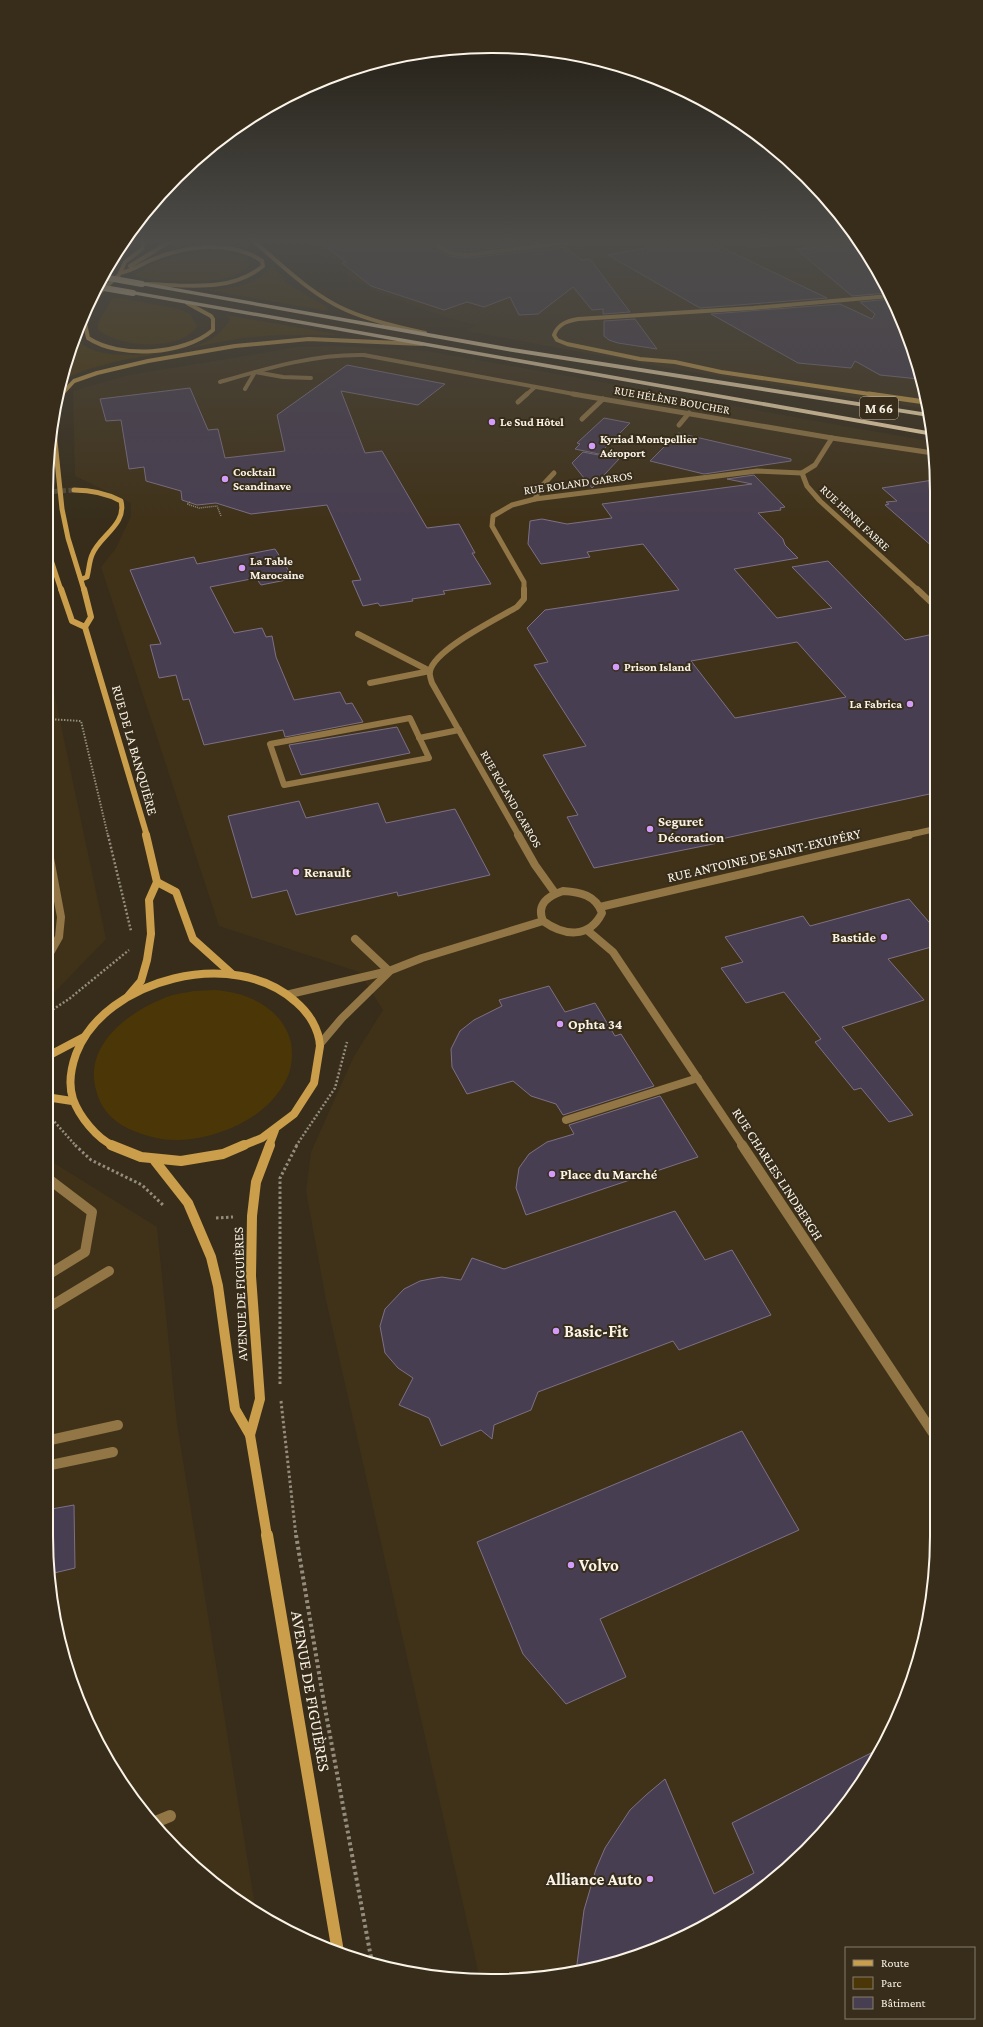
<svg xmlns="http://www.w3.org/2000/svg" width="983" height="2027" font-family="'Crimson Pro',serif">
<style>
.built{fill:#403219}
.green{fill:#4b3608}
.water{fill:#75571a}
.building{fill:#483e51;stroke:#7c7085;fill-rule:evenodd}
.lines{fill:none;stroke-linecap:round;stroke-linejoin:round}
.secondary-tunnel{stroke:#544b39;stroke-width:5;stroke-dasharray:5 2.5;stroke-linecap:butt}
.path-far5{stroke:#958c7d;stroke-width:1;stroke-dasharray:1 1;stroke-linecap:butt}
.path-far4{stroke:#958c7d;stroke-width:1.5;stroke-dasharray:1 1;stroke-linecap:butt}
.path-far3{stroke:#958c7d;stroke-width:2;stroke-dasharray:1.5 1.5;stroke-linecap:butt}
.path-far2{stroke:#958c7d;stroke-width:2.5;stroke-dasharray:2 2;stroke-linecap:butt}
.path-far1{stroke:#958c7d;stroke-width:3;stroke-dasharray:2.5 2.5;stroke-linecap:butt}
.path{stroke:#958c7d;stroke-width:4;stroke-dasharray:3 3;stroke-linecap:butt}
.lane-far5{stroke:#927645;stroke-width:4}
.lane-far4{stroke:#927645;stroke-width:5}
.lane-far3{stroke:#927645;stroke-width:6}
.lane-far2{stroke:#927645;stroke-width:8}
.lane-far1{stroke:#927645;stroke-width:10}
.lane{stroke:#927645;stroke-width:12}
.street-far4{stroke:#927645;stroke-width:4}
.street-far3{stroke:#927645;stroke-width:5}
.street-far2{stroke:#927645;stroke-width:6}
.street-far1{stroke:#927645;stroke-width:8}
.street{stroke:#927645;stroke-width:10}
.secondary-far5{stroke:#ca9e4b;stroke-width:4}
.secondary-far4{stroke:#ca9e4b;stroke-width:5}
.secondary-far3{stroke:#ca9e4b;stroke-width:6}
.secondary-far2{stroke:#ca9e4b;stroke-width:8}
.secondary-far1{stroke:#ca9e4b;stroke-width:10}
.secondary{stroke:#ca9e4b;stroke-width:12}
.highway{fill:#fde2b3;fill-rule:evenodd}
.highway-bridge{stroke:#fde2b3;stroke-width:6}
.poi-dot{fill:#d39cfc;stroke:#372d1a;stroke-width:1.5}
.labels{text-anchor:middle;stroke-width:4;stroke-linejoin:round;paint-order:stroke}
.far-street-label{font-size:12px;fill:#faf3e7;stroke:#372d1a}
.far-poi-label{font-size:12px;font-weight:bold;fill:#faf3e7;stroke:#372d1a;text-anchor:start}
.shield{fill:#372d1a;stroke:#c0b8aa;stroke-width:1}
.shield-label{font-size:13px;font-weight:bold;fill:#faf3e7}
.street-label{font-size:14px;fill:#faf3e7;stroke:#372d1a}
.poi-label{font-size:14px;font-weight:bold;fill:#faf3e7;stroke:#372d1a;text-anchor:start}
.near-poi-label{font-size:17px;font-weight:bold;fill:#faf3e7;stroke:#372d1a;text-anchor:start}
.near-street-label{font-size:17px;fill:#faf3e7;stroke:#372d1a}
.rim{fill:none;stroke:#faf3e7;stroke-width:2}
</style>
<rect width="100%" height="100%" fill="#372d1a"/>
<!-- built -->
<g class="built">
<path d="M 302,239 L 856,239 L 903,321 L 927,409 L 668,368 L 466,331 L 476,325 L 442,316 L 387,296 L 354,280 Z"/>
<path d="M 337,346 L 427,351 L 933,442 L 937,1536 L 928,1623 L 903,1706 L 862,1783 L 807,1850 L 763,1889 L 607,1966 L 549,1977 L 480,1979 L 326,1300 L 306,1191 L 311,1152 L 354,1056 L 383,1010 L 359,972 L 219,926 L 101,567 L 116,548 L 131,516 L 131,503 L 75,476 L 73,391 L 125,376 L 297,347 Z"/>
<path d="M 46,654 L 106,939 L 46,1001 Z"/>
<path d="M 46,1158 L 157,1227 L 177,1424 L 256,1912 L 244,1906 L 198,1870 L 138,1807 L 106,1758 L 70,1679 L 55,1622 L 46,1535 Z"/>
</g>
<!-- green -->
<g class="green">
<path d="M 125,239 L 131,239 L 136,243 L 108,268 Z"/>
<path d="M 181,239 L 238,239 L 254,249 C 220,244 195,243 161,252 Z"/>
<path d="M 227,252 L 248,258 L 250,265 C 233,288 163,282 137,277 L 135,275 C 162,255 194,252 227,252 Z"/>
<path d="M 272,265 L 287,284 L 327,307 L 328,311 L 208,290 C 231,288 259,286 272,265 Z"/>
<path d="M 113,297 L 176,308 L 190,314 L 197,326 C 182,352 117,348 98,329 L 98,323 Z"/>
<path d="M 226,315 L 341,335 L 277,335 L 242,338 L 118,361 L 85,370 L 66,378 L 77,340 C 82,344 87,348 93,350 C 119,360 180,353 206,342 C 215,338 226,328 230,319 Z"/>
<path d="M 194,991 C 204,991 214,989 224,991 C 254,995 284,1012 291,1043 C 293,1054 292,1068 287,1078 C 269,1117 221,1138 180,1140 C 161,1141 143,1135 127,1128 C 111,1120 100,1107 96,1090 C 84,1046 126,1014 162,999 C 172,994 184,993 194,991 Z"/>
</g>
<!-- water -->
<path class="water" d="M 737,239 L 856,239 L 856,240 L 751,248 Z"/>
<!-- building -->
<g class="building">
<path d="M 316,239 L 426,239 L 448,256 L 467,258 L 565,247 L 582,260 L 590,259 L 630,312 L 603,314 L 603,309 L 592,310 L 573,287 L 538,314 L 519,315 L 510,297 L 484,307 L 467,302 L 444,310 L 371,286 L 342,263 L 346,262 Z"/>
<path d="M 436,239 L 526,239 L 530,244 L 467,251 L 451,250 Z"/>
<path d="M 693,239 L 704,239 L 827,298 L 700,308 L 608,255 Z"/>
<path d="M 858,244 L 887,293 L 852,296 L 796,249 Z"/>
<path d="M 890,299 L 903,321 L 919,379 L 880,375 L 855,361 L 851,368 L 798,363 L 711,314 L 840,304 L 872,319 L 875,314 L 860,302 Z"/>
<path d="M 635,319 L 657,349 L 618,343 L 609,340 L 604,336 L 604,321 Z"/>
<path d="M 347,365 L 445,384 L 418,405 L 341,391 L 365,453 L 382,451 L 427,528 L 459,524 L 475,553 L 472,553 L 491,584 L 443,591 L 445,594 L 412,599 L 413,601 L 380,606 L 378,603 L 363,606 L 352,581 L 361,580 L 327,505 L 251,514 L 216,503 L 197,505 L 182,500 L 181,491 L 146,481 L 144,467 L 129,469 L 121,420 L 106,421 L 100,399 L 190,388 L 208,430 L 218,429 L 225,458 L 285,451 L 277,415 Z"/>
<path d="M 604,418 L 630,423 L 599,454 L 575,449 L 580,444 L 577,443 Z"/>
<path d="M 678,433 L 791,459 L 791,461 L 704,474 L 650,461 Z"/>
<path d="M 583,452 L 619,459 L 592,488 L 572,463 Z"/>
<path d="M 754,475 L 785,507 L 780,508 L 781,510 L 758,513 L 783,539 L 785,545 L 798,558 L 734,569 L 777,618 L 832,608 L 792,567 L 828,561 L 905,640 L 934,634 L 934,793 L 721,839 L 723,842 L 594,868 L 567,817 L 578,815 L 543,755 L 586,746 L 534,665 L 548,662 L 527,628 L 545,610 L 679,590 L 643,544 L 587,552 L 590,557 L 541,564 L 528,544 L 530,521 L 542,519 L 567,524 L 612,518 L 602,504 L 752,484 L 727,479 ZM 797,642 L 846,697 L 735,718 L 691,661 Z"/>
<path d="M 933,480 L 933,516 L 934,548 L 885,505 L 889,504 L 886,502 L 897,501 L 882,488 Z"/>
<path d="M 275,549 L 289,571 L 286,572 L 291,579 L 261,585 L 256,578 L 210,587 L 234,633 L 262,628 L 266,637 L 272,636 L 276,657 L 294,700 L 340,692 L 346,704 L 352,703 L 363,722 L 285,737 L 283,730 L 204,745 L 189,699 L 183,700 L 176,675 L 159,678 L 150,645 L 161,644 L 130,570 L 194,557 L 197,564 Z"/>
<path d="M 397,727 L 410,753 L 301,775 L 289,745 Z"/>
<path d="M 299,801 L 306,818 L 378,803 L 386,823 L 455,809 L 490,875 L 398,896 L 397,892 L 296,915 L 287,890 L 252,898 L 228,816 Z"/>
<path d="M 909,899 L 935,929 L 935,946 L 888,959 L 924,1000 L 842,1027 L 913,1115 L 889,1122 L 861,1088 L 854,1090 L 815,1042 L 821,1039 L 784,992 L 746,1003 L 721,968 L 743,962 L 725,937 L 803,916 L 810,926 Z"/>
<path d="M 549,986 L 565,1012 L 595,1003 L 615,1036 L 621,1034 L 654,1086 L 563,1115 L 556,1104 L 531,1096 L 513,1081 L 467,1094 L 452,1067 L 451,1049 L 460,1031 L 474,1020 L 502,1006 L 499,1000 Z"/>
<path d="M 660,1096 L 698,1157 L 526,1215 L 516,1188 L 519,1168 L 529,1154 L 547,1142 L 574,1134 L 569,1125 Z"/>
<path d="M 675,1211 L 705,1260 L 732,1250 L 771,1315 L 679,1350 L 673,1341 L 538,1392 L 531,1410 L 494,1425 L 492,1439 L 481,1430 L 441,1446 L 429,1418 L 399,1405 L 413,1378 L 398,1368 L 385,1353 L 380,1326 L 385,1309 L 404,1289 L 420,1281 L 430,1279 L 442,1277 L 461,1280 L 472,1258 L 504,1269 Z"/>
<path d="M 742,1431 L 799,1530 L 600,1619 L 626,1677 L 566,1704 L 523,1654 L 477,1542 Z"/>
<path d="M 74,1505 L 75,1568 L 50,1574 L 46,1536 L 46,1510 Z"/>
<path d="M 881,1748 L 862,1783 L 807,1850 L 763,1889 L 689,1935 L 607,1966 L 576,1972 L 584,1910 L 596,1869 L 605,1848 L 630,1810 L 646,1795 L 665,1779 L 714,1894 L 754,1873 L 732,1823 Z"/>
</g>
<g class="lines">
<!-- secondary-tunnel -->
<path class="secondary-tunnel" d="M 46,492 L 74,490"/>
<!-- path-far5 -->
<path class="path-far5" d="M 613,242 L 634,239"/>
<!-- path-far4 -->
<path class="path-far4" d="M 190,502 L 187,504 L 199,508 L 217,506 L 221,516"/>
<!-- path-far3 -->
<path class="path-far3" d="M 46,719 L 81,721 L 108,836"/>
<!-- path-far2 -->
<g class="path-far2">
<path d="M 108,835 L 131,931"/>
<path d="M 46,1014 L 69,999 L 129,950"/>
<path d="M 48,1117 L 53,1120 L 76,1146"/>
<path d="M 296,1146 L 335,1088 L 347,1042"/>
</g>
<!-- path-far1 -->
<g class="path-far1">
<path d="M 75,1145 L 91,1160 L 142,1185 L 163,1205"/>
<path d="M 216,1218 L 233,1217"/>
<path d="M 280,1384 L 280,1178 L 297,1145"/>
<path d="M 281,1401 L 296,1536"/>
</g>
<!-- path -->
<path class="path" d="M 296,1535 L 324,1703 L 372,1963"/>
<!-- lane-far5 -->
<g class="lane-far5">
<path d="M 529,239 L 541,246"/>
<path d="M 245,389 L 255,372 L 283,377 L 311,378"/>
<path d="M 526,395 L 535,387"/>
</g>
<!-- lane-far4 -->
<g class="lane-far4">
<path d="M 518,402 L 527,394"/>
<path d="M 582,419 L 603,399"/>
<path d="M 679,425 L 689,413"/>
<path d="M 535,499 L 540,488 L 554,473"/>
</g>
<!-- lane-far3 -->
<g class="lane-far3">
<path d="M 358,634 L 430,671"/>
<path d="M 370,683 L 430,671"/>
<path d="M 410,718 L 429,758 L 284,785 L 270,744 Z"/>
<path d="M 419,738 L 459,730"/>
</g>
<!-- lane-far2 -->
<g class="lane-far2">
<path d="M 46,837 L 61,917 L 59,937 L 46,960"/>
<path d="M 355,939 L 389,971"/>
<path d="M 566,1120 L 698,1078"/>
</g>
<!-- lane-far1 -->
<g class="lane-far1">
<path d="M 46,1177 L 92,1212 L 85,1252 L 46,1276"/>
<path d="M 46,1309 L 109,1271"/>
<path d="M 46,1441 L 118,1425"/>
<path d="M 46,1466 L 113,1452"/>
</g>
<!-- lane -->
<path class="lane" d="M 153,1823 L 170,1816"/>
<!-- street-far4 -->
<g class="street-far4">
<path d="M 429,239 L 450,253 L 467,255 L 598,239"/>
<path d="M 220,382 C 268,368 314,354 364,355 L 579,395"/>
</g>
<!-- street-far3 -->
<g class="street-far3">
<path d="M 573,394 L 832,438 L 933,453"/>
<path d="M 832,438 L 815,465 L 802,473 L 807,486 L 820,501 L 918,590"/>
<path d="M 524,590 L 524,582 L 492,526 L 493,516 L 512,505 L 535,499 L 757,471 L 802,473"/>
</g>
<!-- street-far2 -->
<g class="street-far2">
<path d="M 917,589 L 934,605"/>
<path d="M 519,836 L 432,683 C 431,680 429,674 430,671 C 435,649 497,619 517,607 L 524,599 L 524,589"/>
<path d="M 904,836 L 935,829"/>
</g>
<!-- street-far1 -->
<g class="street-far1">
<path d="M 518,835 L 535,865 L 555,893"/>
<path d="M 563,891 C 580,892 596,895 602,913 C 589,939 564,936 543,921 C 536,904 548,896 563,891 Z"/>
<path d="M 600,907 L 909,835"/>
<path d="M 587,930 L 613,952 L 743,1146"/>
<path d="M 290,994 L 389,971 L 422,958 L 543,921"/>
<path d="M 320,1044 L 342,1018 L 389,972"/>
</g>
<!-- street -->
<path class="street" d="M 742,1145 L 937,1439"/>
<!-- secondary-far5 -->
<g class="secondary-far5">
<path d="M 251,239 C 281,264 310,294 346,310 C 371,321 399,327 425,333"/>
<path d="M 130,266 L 174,239"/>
<path d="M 120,273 C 132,271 140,265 151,260 C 185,246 230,239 262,261 L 263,266 C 230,293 186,285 146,284"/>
<path d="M 120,273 L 125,262 L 142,249 L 143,244 L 141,239"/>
<path d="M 94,295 L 98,294 L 119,275"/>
<path d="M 90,303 L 98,294"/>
<path d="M 80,321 L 85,323 L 88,338 C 120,359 184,355 213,330 L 213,319 L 211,316 L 187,303"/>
<path d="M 61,395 L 74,381 L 97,373 L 148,361 L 235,346 L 309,339 L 422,344"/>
<path d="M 876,395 L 721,372 L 675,362 L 640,359 L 567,344 L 557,340 L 554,335 C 558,324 567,321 578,319 L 753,308 L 889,296"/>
</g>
<!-- secondary-far4 -->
<g class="secondary-far4">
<path d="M 869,394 L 925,402"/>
<path d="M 56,400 L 62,394"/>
<path d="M 53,422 L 62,509 L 68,538 L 84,590"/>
<path d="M 74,490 C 91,490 106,493 121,501 C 127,525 99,536 92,555 C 89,562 89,570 87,577 L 82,579"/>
<path d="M 46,545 L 61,590"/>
</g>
<!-- secondary-far3 -->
<g class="secondary-far3">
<path d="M 61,589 L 72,621 L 85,627 L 147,836"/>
<path d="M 84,589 L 91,617 L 85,627"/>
</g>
<!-- secondary-far2 -->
<g class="secondary-far2">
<path d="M 157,882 L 176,892 L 193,939 L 232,974"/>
<path d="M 129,995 L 141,981 L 147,960 L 151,934 L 149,900 L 157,882 L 146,835"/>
<path d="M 46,1057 L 84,1037"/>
<path d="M 46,1097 L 72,1101"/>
<path d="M 114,1146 C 97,1139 79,1116 73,1099 C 68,1084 71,1068 76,1054 C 105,978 235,946 296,1002 C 309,1013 319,1029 320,1046 L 314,1083 L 294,1114 L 262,1138 L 242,1146"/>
<path d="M 269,1146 L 275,1130"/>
</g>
<!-- secondary-far1 -->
<g class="secondary-far1">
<path d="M 111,1145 L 141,1157 L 181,1161 L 223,1154 L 244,1145"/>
<path d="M 155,1161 L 188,1203 L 211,1257 L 218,1286 L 235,1409 L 250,1435 L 267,1536"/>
<path d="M 250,1435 L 260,1399 L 251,1276 L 252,1216 L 256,1182 L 270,1145"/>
</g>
<!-- secondary -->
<path class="secondary" d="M 267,1535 L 338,1952"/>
<!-- highway -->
<g class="highway">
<path d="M 142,282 L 507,347 L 928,413 L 929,417 L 507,351 L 140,285 Z"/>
<path d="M 133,291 L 933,432 L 933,436 L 131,294 Z"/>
</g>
<!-- highway-bridge -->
<g class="highway-bridge">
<path d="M 103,277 L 142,284"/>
<path d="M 98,287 L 133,293"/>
</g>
</g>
<!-- sky -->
<linearGradient id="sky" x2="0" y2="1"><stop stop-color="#1e190e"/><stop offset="0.46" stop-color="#4d4c49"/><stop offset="1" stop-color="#4d4c49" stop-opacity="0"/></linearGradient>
<rect width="983" height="523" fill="url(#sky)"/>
<!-- markers -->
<g class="poi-dot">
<circle cx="492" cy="422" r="4"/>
<circle cx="592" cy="446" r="4"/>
<circle cx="225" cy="479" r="4"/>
<circle cx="242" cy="568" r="4"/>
<circle cx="616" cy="667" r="4"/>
<circle cx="910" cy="704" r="4"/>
<circle cx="650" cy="829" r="4"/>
<circle cx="296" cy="872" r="4"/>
<circle cx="884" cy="937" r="4"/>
<circle cx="560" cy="1024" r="4"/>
<circle cx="552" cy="1174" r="4"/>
<circle cx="556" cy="1331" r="4"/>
<circle cx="571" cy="1565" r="4"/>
<circle cx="650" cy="1879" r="4"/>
</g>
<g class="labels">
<!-- far-street labels -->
<g class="far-street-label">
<text transform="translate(672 400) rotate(10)" y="4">RUE HÉLÈNE BOUCHER</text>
<text transform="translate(578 483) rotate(-8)" y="4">RUE ROLAND GARROS</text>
<text transform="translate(855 518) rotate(43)" y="4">RUE HENRI FABRE</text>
<text transform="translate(511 799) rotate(60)" y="4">RUE ROLAND GARROS</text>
</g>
<!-- far-poi labels -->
<g class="far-poi-label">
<text x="500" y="426">Le Sud Hôtel</text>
<text x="600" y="443">Kyriad Montpellier<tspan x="600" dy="14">Aéroport</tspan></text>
<text x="233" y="476">Cocktail<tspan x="233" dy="14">Scandinave</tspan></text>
<text x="250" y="565">La Table<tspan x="250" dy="14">Marocaine</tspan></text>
<text x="624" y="671">Prison Island</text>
<text x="902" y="708" text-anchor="end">La Fabrica</text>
</g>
<!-- shield labels -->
<rect class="shield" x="860" y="397" width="38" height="22" rx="3"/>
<g class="shield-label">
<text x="879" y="413">M 66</text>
</g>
<!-- street labels -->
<g class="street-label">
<text transform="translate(135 750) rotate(74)" y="5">RUE DE LA BANQUIÈRE</text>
<text transform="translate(764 855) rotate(-13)" y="5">RUE ANTOINE DE SAINT-EXUPÉRY</text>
<text transform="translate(778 1174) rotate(57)" y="5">RUE CHARLES LINDBERGH</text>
<text transform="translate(240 1294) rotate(-92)" y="5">AVENUE DE FIGUIÈRES</text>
</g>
<!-- poi labels -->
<g class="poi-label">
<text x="658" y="826">Seguret<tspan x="658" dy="16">Décoration</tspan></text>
<text x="304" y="877">Renault</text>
<text x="876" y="942" text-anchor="end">Bastide</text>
<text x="568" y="1029">Ophta 34</text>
<text x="560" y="1179">Place du Marché</text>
</g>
<!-- near-poi labels -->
<g class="near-poi-label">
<text x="564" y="1337">Basic-Fit</text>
<text x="579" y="1571">Volvo</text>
<text x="642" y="1885" text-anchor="end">Alliance Auto</text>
</g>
<!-- near-street labels -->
<g class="near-street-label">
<text transform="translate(311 1691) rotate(80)" y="6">AVENUE DE FIGUIÈRES</text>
</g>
</g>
<!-- crop -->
<path d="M0 0H983V2027H0ZM491 53H492A438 438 0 0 1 930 491V1536A438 438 0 0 1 492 1974H491A438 438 0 0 1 53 1536V491A438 438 0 0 1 491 53Z" fill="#372d1a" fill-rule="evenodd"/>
<path class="rim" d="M491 53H492A438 438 0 0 1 930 491V1536A438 438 0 0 1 492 1974H491A438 438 0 0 1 53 1536V491A438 438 0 0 1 491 53Z"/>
<!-- legend -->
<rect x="845" y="1947" width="130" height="72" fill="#372d1a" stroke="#857c6c"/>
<rect x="853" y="1960" width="20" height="6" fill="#ca9e4b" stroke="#857c6c"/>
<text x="881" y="1967" font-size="12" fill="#faf3e7">Route</text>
<rect x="853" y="1977" width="20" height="12" fill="#4b3608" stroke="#857c6c"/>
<text x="881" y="1987" font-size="12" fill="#faf3e7">Parc</text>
<rect x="853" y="1997" width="20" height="12" fill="#483e51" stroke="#857c6c"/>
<text x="881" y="2007" font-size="12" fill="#faf3e7">Bâtiment</text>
</svg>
